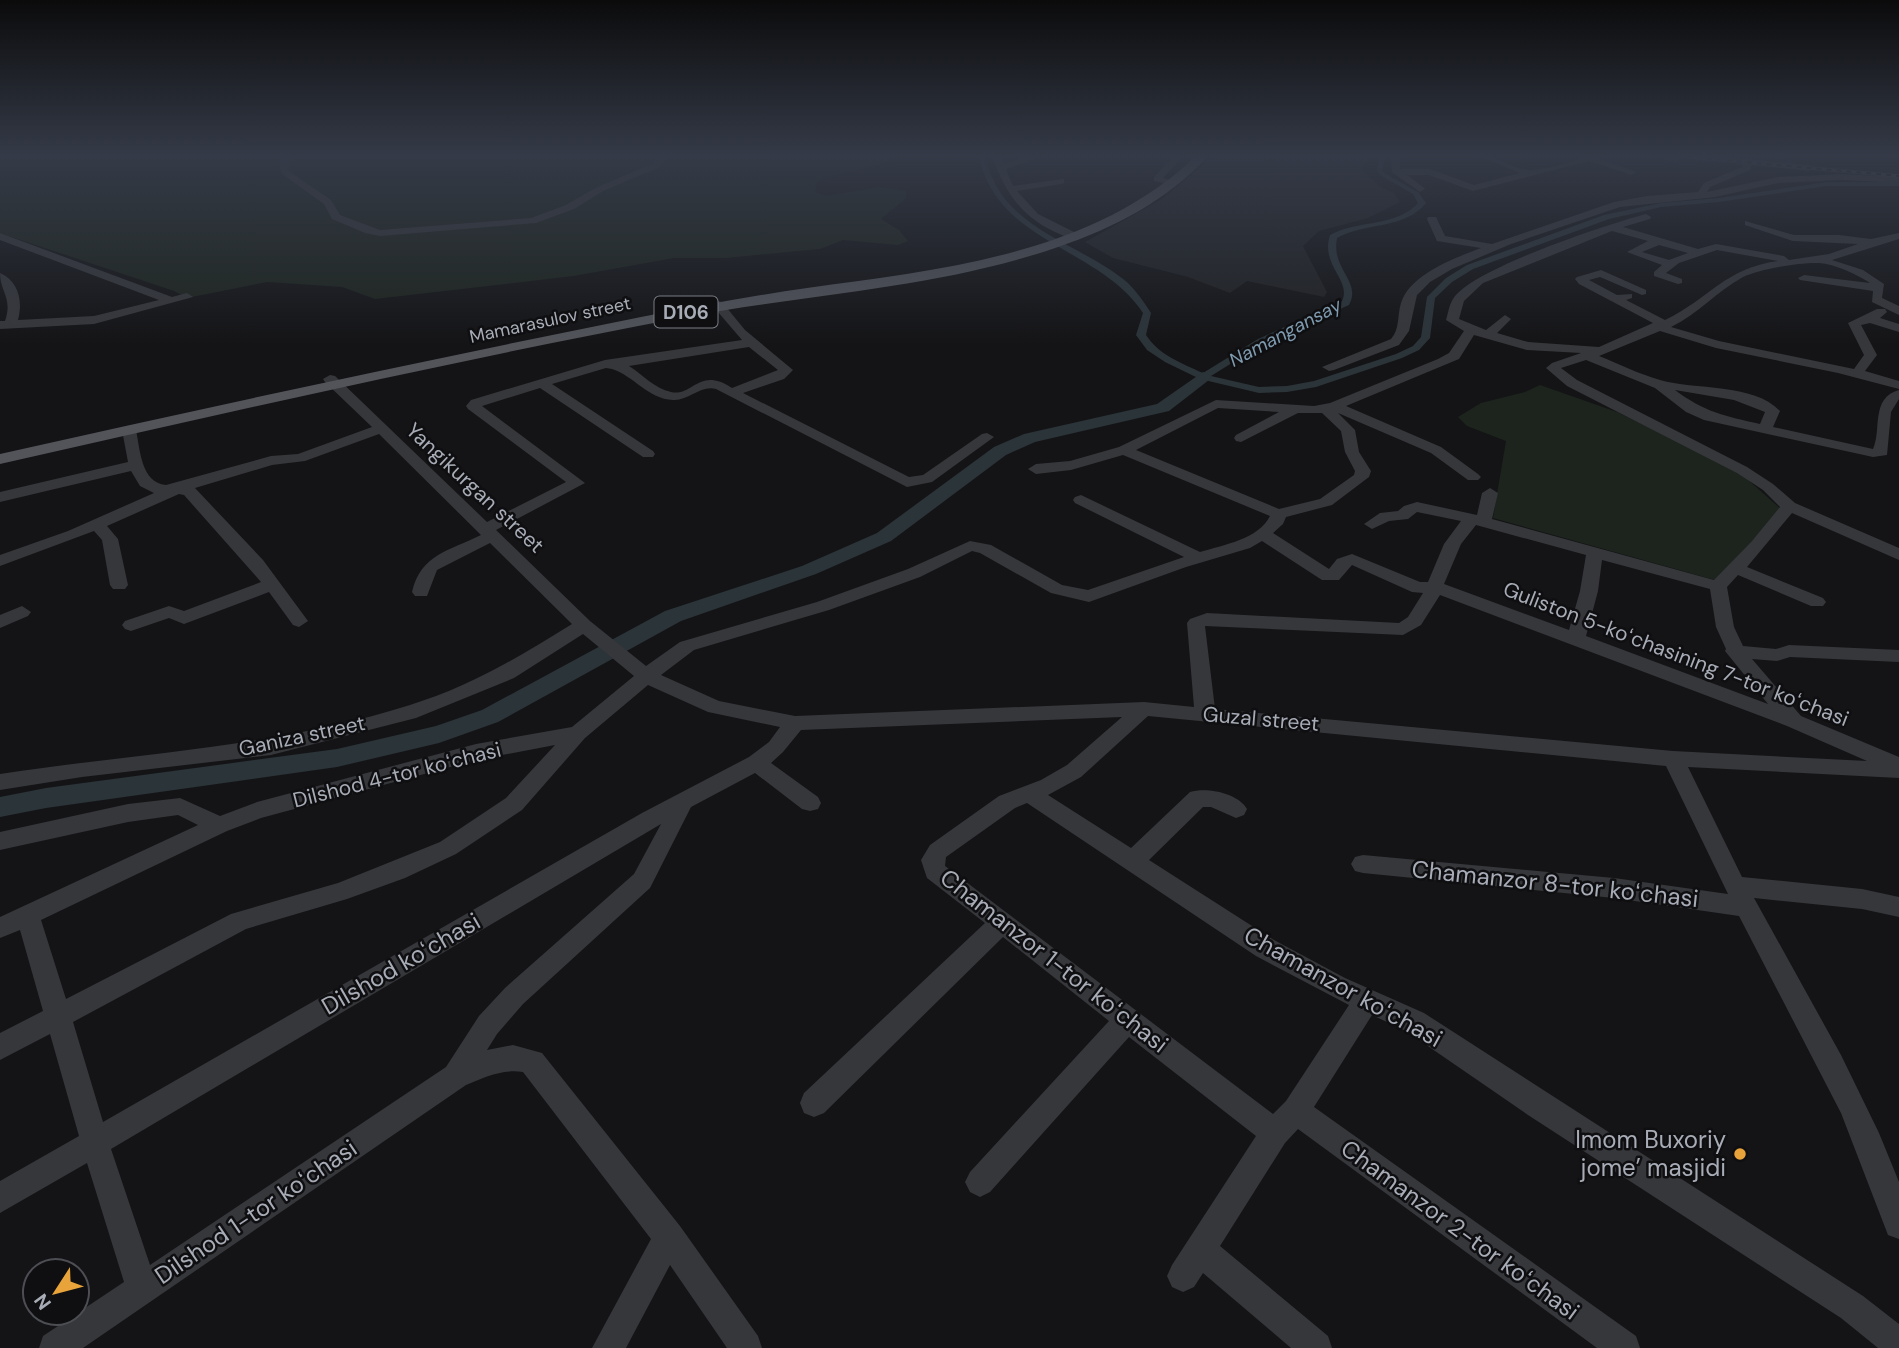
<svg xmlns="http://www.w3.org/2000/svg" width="1899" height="1348" font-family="'DM Sans',sans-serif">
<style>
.built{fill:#202123}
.green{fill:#1d241d}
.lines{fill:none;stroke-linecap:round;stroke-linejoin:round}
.canal{fill:#2b3439;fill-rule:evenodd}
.river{fill:#2b3439;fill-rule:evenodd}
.minor{fill:#36373b;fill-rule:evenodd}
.major{fill:#52545a;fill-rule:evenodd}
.rail-casing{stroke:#494b50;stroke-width:3.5}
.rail{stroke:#0f0f11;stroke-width:2;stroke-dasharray:5;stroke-linecap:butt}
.poi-dot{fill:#e8a43a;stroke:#0f0f11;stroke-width:2.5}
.labels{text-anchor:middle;stroke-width:5;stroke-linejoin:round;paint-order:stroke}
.far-street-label{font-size:18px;fill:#a7acb6;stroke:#0f0f11}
.shield{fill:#0f0f11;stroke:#797d84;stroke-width:2}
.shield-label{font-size:19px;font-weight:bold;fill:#a7acb6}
.far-water-label{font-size:19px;font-style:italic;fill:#7f9baf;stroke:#0f0f11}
.street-label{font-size:21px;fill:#a7acb6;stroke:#0f0f11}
.near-street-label{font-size:24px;fill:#a7acb6;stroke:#0f0f11}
.near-poi-label{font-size:24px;fill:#a7acb6;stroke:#0f0f11;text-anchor:end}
</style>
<rect width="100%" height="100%" fill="#141416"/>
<!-- built -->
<path class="built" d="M 1214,156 L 1368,156 L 1369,160 L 1361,169 L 1379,186 L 1394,193 L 1400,202 L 1368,218 L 1319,231 L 1303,246 L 1327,292 L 1324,297 L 1247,281 L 1230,293 L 1188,277 L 1113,258 L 1085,242 L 1162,199 Z"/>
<!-- green -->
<g class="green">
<path d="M 0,156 L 900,156 C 873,169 844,170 817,182 L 815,192 L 826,196 L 880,187 L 906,191 L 906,198 L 881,219 L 899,230 L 908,241 L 898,245 L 843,240 L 820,249 L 726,258 L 674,258 L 574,276 L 375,299 L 342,287 L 267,282 L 187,298 L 174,291 L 0,233 Z"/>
<path d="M 1540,385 L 1617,412 L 1737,470 L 1782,510 L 1715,580 L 1493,518 L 1506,441 L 1467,426 L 1458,417 L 1481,403 L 1525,392 Z"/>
</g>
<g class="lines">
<!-- canal -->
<path class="canal" d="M 979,156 L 985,156 C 1001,231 1079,241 1128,283 C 1137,292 1144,302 1151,313 L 1146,335 C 1159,355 1181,363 1203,373 L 1258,339 L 1342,301 C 1352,280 1320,266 1330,235 C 1357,220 1397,227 1418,203 L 1413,194 L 1380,175 L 1377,171 L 1380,156 L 1386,156 L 1382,170 L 1384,173 L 1418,192 L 1426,203 C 1404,230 1365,222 1337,238 C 1331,270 1362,281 1349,305 L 1264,343 L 1211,376 L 1259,387 L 1287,386 L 1314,381 L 1396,354 L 1413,346 L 1421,337 L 1427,297 L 1446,278 L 1467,265 L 1604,215 L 1661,203 L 1719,198 L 1827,182 L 1899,182 L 1899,186 L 1827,186 L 1719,202 L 1661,207 L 1609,219 L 1473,269 L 1452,282 L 1435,298 L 1430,338 L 1419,350 L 1402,358 L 1316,387 L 1287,392 L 1259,393 L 1200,379 L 1165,362 L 1147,350 L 1136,335 L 1143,313 C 1100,247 997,244 979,156 Z"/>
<!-- river -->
<path class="river" d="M 1203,372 L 1209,374 L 1211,377 L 1209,380 L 1169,411 L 1035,442 L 1006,455 L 891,541 L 816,574 L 681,621 L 498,722 L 439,743 L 337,767 L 46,808 L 0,817 L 0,797 L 46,788 L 337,749 L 436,726 L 482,710 L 665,611 L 802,566 L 877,533 L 994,447 L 1024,434 L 1157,404 Z"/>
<!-- minor -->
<g class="minor">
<path d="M 283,156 L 292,156 L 289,171 L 331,200 L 340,215 L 380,230 L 531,218 L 566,205 L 597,187 L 654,163 L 660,156 L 669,156 L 660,167 L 603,191 L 574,209 L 536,223 L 380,236 L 365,233 L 332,219 L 324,204 L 282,174 L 279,165 Z"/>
<path d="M 992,156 L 1001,156 L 1004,164 L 1029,156 L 1043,156 L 1006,169 L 1013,186 L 1064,179 L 1064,183 L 1061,184 L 1017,191 L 1038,214 L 1080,235 L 1080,239 C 1071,240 1062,235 1053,231 C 1020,215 1004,190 992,156 Z"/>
<path d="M 1174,156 L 1183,156 L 1163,178 L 1168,180 L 1168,184 L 1154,181 L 1154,177 Z"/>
<path d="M 1391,156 L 1400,156 L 1400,169 L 1430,169 L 1474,185 L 1520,173 L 1479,156 C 1498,156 1516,171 1532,170 C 1556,169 1578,156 1602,156 L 1599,159 L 1637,172 L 1632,175 L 1589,161 L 1473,191 L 1429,175 L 1407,175 L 1423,187 L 1425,189 L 1420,192 L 1392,172 Z"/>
<path d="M 1649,156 L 1675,156 L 1680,159 L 1675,162 Z"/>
<path d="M 1681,156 L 1717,156 L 1809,165 L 1814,168 L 1809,171 L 1752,165 L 1750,170 L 1710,187 L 1707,192 L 1778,177 L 1843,174 L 1899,177 L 1899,183 L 1843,180 L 1778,183 L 1715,197 L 1620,207 L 1511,244 L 1452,269 L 1430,282 L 1417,295 L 1409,331 L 1399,345 L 1334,370 L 1329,371 L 1322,367 L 1391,339 C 1400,329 1397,316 1401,303 C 1410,274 1455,258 1481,248 L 1437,241 L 1427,219 L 1428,217 L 1436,217 L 1445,236 L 1492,244 L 1614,202 L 1647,196 L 1698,192 L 1704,183 L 1742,167 L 1742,164 Z"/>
<path d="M 1646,214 L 1651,217 L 1650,219 L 1623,227 L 1698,249 L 1716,244 L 1784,256 L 1789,260 L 1829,254 L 1858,244 L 1793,241 L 1745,225 L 1745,221 L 1794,235 L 1839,235 L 1871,239 L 1899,233 L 1899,239 L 1832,260 L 1863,270 L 1884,284 L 1882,298 L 1899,306 L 1899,315 L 1872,302 L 1873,291 L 1800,280 L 1798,278 L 1804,275 L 1870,283 C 1856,274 1835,264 1819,263 C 1801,262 1759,269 1743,277 C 1717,291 1698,314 1671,327 L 1719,341 L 1854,369 L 1864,355 L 1848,323 L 1877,309 L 1885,309 L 1887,312 L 1880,318 L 1899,324 L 1899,332 L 1870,323 L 1861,325 L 1877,355 L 1865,371 L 1899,381 L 1899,389 L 1838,373 L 1716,348 L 1660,331 L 1599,356 C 1619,364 1639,374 1660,380 C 1694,390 1754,383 1780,411 L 1773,427 L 1873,449 C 1882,430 1870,398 1899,390 L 1899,399 L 1891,412 L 1887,455 L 1873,457 L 1704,420 L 1686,412 L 1655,388 L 1586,360 L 1561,368 L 1577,380 L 1747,467 L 1773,484 L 1795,503 L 1899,548 L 1899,560 L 1792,513 L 1747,567 L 1823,598 L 1826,602 L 1823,606 L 1811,606 L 1738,575 L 1727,587 L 1734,627 L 1743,646 L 1776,649 L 1789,645 L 1899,650 L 1899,662 L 1790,657 L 1777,661 L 1752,659 L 1801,716 L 1899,757 L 1899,778 L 1688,767 L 1742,877 L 1862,889 L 1899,897 L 1899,917 L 1862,909 L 1754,898 L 1841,1055 L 1879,1133 L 1899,1182 L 1899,1239 L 1888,1235 L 1841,1113 L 1739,916 L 1614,898 L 1363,873 L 1355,871 L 1351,864 L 1355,857 L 1363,855 L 1614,878 L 1728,894 L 1666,766 L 1148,716 L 1081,777 L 1048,795 L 1131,848 L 1190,792 C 1207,787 1238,793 1247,809 L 1244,815 L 1236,818 L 1211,807 L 1203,807 L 1149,860 L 1274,940 L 1345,978 L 1424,1013 L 1863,1296 L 1899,1324 L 1899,1348 L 1878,1348 L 1841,1318 L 1528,1115 L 1406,1031 L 1372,1015 L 1314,1107 L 1636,1336 L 1640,1348 L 1597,1348 L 1298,1129 L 1285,1143 L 1220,1246 L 1328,1336 L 1332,1348 L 1291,1348 L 1203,1273 L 1194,1287 L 1183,1292 L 1172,1287 L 1167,1276 L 1172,1265 L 1256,1136 L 1129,1037 L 990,1192 L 980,1197 L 970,1192 L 965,1182 L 970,1172 L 1109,1021 L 1003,937 L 824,1113 L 814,1117 L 804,1113 L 800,1103 L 804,1093 L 985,923 L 927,878 L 921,860 L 930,845 L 999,796 L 1041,780 L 1067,765 L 1122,717 L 801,730 L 783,752 L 771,763 L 818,797 L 821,803 L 818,809 L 810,811 L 802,809 L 755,773 L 691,807 L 650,888 L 523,1004 L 497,1034 L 487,1050 L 513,1045 L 542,1053 L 680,1226 L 758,1336 L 762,1348 L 727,1348 L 670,1265 L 626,1348 L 592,1348 L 651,1239 L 523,1072 C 502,1069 485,1077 466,1085 L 83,1348 L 39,1348 L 43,1336 L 124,1282 L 87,1163 L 0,1213 L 0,1181 L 79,1136 L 50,1034 L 0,1060 L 0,1033 L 43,1011 L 20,930 L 0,938 L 0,917 L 198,825 L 178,815 L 128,822 L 0,850 L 0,832 L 128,804 L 180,798 L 220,816 L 257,802 L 476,744 L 572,727 L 634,676 L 583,634 L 514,678 L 416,718 L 271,755 L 82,777 L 0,790 L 0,774 C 137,753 278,747 410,705 C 469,687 521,656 572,624 L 490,543 L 437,570 L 427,596 L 415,596 L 412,592 C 421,554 449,551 481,535 L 379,434 L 305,461 L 272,465 L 195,488 L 263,560 L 308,621 L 299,627 L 293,625 L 269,592 L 184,624 L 169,618 L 131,631 L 125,629 L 122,625 L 125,621 L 169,606 L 184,611 L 261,582 L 184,495 L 179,494 L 107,526 L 118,539 L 128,585 L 125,589 L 113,589 L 110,585 L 102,540 L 94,531 L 0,566 L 0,555 L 68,531 L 154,493 L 140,486 L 131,471 L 0,502 L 0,492 L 128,462 L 122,430 L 129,426 L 136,430 C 140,449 141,483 166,485 L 271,456 L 298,454 L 372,427 L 325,382 L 323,379 L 330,375 L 335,376 L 487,522 L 566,482 L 468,409 L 466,406 L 471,400 L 605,360 L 742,340 L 712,305 L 718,301 L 722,302 L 745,330 L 793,370 L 784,379 L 743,393 L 909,477 L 923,475 L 982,434 L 987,433 L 994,437 L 932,482 L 907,487 L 716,389 C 700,385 689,401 673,400 C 648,399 634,376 612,369 L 606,368 L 552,384 L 653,451 L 655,454 L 653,457 L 643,457 L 540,388 L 482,406 L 585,483 L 496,530 L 590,621 L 646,666 L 680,642 L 817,602 L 908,569 L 970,541 L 991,545 L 1062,585 L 1088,590 L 1184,557 L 1075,503 L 1073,500 L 1075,497 L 1081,495 L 1200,552 C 1223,545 1259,539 1270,516 L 1123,455 L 1071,470 L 1036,474 L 1028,469 L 1036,464 L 1070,461 L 1119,447 L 1216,400 L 1314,406 L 1330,403 L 1438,359 L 1449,353 L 1464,331 L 1446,320 C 1448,314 1449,305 1453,299 C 1471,269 1608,224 1646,214 ZM 1612,231 L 1648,241 L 1627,252 L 1662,265 L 1654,272 L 1654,276 L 1678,284 L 1682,283 L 1682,279 L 1666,273 L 1679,263 L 1717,250 L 1778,261 C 1725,268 1709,299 1665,320 L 1626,300 L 1632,298 L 1632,294 L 1617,295 L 1589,280 L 1600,277 L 1642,295 L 1646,294 L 1646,290 L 1601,270 L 1577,277 L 1575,279 L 1579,284 L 1653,323 L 1599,347 L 1528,342 L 1497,333 L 1511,319 L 1505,315 L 1486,330 L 1459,319 L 1464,301 L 1483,283 ZM 1659,245 L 1688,253 L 1669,260 L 1642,252 ZM 1474,335 L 1527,350 L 1581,353 L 1552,363 L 1546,368 L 1567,386 L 1737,473 L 1763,490 L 1780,507 L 1752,541 L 1714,580 L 1492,519 L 1498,493 L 1490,488 L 1482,493 L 1477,515 L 1417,502 L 1404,506 L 1398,511 L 1380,513 L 1364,524 L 1372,529 L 1389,521 L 1408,519 L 1417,512 L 1461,521 L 1444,544 L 1428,582 L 1420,582 L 1352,554 L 1337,559 L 1329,569 L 1273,533 L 1283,524 L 1286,517 L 1332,505 L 1369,477 L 1371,471 L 1359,452 L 1355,430 L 1338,413 L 1431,453 L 1468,480 L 1478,480 L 1481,477 L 1478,474 L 1441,447 L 1346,406 L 1459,359 ZM 749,347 L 778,370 L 732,388 C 699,366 693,397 671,392 C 655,389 642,374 629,366 ZM 1675,390 L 1734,400 L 1765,412 L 1760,424 C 1725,416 1704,412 1675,390 ZM 1218,408 L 1279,412 L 1236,435 L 1234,438 L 1236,441 L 1241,442 L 1298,413 L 1322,413 L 1341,431 L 1345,452 L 1355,471 L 1354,475 L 1320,499 L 1279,509 L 1136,450 ZM 1476,525 L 1586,555 L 1580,591 L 1569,630 L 1444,584 L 1461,544 ZM 1262,541 L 1322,580 L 1339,580 L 1352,565 L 1412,592 L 1423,593 L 1408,617 L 1399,623 L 1207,613 L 1190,619 L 1187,623 L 1194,707 L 1144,702 L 795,716 L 719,701 L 661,675 L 694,650 L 829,610 L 920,577 L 972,551 L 980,553 L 1051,593 L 1089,602 L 1186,567 L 1250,548 ZM 1602,560 L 1710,589 L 1716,627 L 1726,649 L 1725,651 L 1768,704 L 1586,636 L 1598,591 ZM 1440,595 L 1787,726 L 1867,761 L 1673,751 L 1215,709 L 1205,626 L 1403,635 L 1421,625 ZM 648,685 L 708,712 L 780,727 L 769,742 L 749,757 L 642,813 L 103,1122 L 73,1022 L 246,929 L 347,899 L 405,878 L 456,854 L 522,810 L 585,738 ZM 555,745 L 506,798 L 440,842 L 338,883 L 231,914 L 66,999 L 41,920 L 227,831 L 261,818 L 476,760 ZM 1027,803 L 1256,956 L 1349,1005 L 1286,1101 L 1273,1114 L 945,866 L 946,857 L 1015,808 ZM 661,824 L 634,874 L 505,988 L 479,1016 L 446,1067 L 150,1265 L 111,1149 Z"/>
<path d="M 0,233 L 172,297 L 187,293 L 193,297 L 94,324 L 0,329 L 0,321 L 5,321 C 13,298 0,292 0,273 C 19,281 23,302 18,320 L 94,316 L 159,300 L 0,240 Z"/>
<path d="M 22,606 L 31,612 L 28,616 L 0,628 L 0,615 Z"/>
</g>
<!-- major -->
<path class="major" d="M 1196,156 L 1208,156 C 1168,200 1114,228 1058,247 C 937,289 805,294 680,318 C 452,361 226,413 0,464 L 0,454 C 213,406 427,360 641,317 C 696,306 752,296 807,288 C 943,269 1092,255 1196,156 Z"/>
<defs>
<path id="rail" d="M 1677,156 L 1899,176"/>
</defs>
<!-- rail casing -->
<use href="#rail" class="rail-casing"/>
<!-- rail -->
<use href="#rail" class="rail"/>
</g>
<!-- sky -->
<linearGradient id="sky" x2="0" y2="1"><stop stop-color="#0b0b0c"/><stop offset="0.45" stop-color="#343a47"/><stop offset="1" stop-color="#343a47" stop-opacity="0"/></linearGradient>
<rect width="1899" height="345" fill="url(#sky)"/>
<!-- markers -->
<circle class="poi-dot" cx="1740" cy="1154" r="7"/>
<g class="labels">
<!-- far-street labels -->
<g class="far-street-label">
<text transform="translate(550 320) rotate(-12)" y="6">Mamarasulov street</text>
</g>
<!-- shield labels -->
<rect class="shield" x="654.5" y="296.5" width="63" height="31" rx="5"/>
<g class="shield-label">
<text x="686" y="319">D106</text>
</g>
<!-- far-water labels -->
<g class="far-water-label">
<text transform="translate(1285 332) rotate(-28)" y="7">Namangansay</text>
</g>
<!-- street labels -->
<g class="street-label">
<text transform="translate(475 488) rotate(43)" y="7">Yangikurgan street</text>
<text transform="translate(1676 654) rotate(21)" y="7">Guliston 5-koʻchasining 7-tor koʻchasi</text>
<text transform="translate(1261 719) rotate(5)" y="7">Guzal street</text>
<text transform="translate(302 736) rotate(-12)" y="7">Ganiza street</text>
<text transform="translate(397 775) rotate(-14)" y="7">Dilshod 4-tor koʻchasi</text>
</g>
<!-- near-street labels -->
<g class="near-street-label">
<text transform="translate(1555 884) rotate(6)" y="8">Chamanzor 8-tor koʻchasi</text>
<text transform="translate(1054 961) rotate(38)" y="8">Chamanzor 1-tor koʻchasi</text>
<text transform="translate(401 964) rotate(-30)" y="8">Dilshod koʻchasi</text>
<text transform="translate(1343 987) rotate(29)" y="8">Chamanzor koʻchasi</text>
<text transform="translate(256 1212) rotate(-34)" y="8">Dilshod 1-tor koʻchasi</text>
<text transform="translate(1460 1230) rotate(36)" y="8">Chamanzor 2-tor koʻchasi</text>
</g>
<!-- near-poi labels -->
<g class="near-poi-label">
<text x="1726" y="1148">Imom Buxoriy<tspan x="1726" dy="28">jome’ masjidi</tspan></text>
</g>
</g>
<!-- north arrow -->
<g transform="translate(56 1292) rotate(234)"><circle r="33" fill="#0f0f11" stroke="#4c4e53" stroke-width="2"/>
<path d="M0-5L12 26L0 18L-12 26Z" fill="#e8a43a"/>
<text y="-10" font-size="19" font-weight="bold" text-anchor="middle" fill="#a7acb6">N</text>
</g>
</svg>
